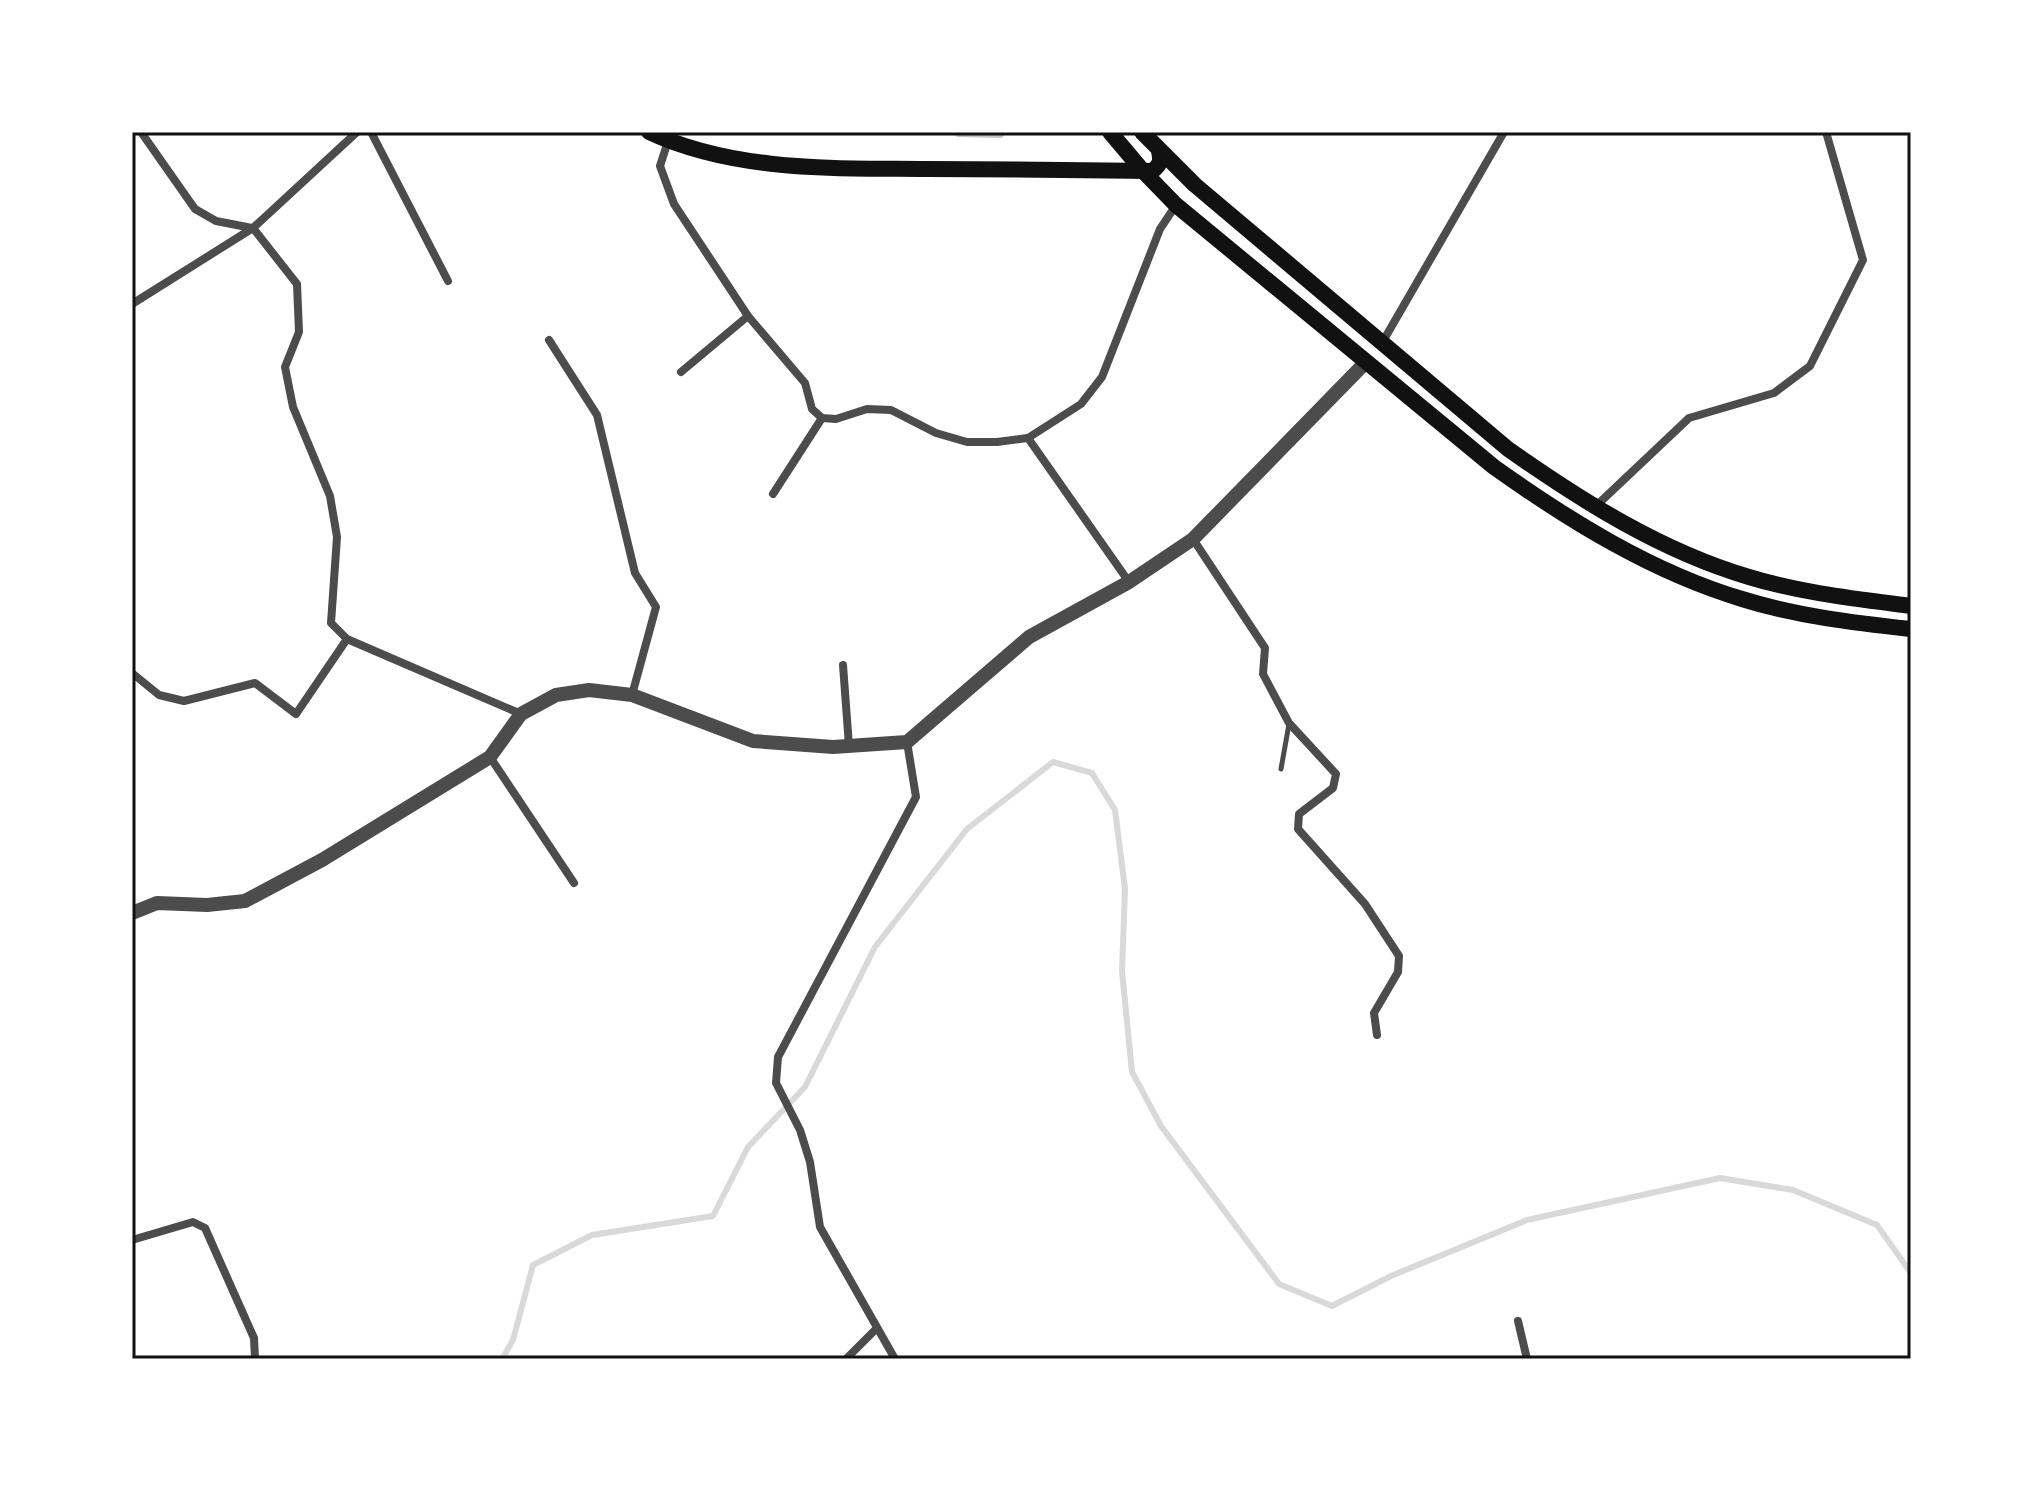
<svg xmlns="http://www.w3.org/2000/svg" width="2043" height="1491" font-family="Montserrat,sans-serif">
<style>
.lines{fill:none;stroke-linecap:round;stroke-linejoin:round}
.stream{stroke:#d9d9d9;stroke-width:6}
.building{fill:#c4c4c4}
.service{stroke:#4c4c4c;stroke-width:5}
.minor{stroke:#4c4c4c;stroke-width:8}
.tertiary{stroke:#4c4c4c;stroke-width:14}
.primary{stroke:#111;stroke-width:16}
.neatline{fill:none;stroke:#111;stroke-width:3}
</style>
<rect width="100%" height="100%" fill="#fff"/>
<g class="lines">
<!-- stream -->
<path class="stream" d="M 502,1359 L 513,1340 L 533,1265 L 592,1235 L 713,1216 L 748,1147 L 805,1087 L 875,947 L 967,829 L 1053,762 L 1092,773 L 1115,810 L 1125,889 L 1122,971 L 1132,1072 L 1161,1126 L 1279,1284 L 1332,1306 L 1391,1276 L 1527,1220 L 1720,1178 L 1793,1190 L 1877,1225 L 1911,1273"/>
</g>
<!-- building -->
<path class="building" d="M 953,132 L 1007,132 L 1002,138 L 957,137 Z"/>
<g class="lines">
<!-- service -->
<path class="service" d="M 1281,769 L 1289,724"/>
<!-- minor -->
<g class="minor">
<path d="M 141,132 L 195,209 L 216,221 L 252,228"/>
<path d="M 371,132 L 448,281"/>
<path d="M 668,141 L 660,166 L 674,204 L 748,316 L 805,383 L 812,409 L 822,418 L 836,419 L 867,409 L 891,410 L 936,433 L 967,442 L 997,442 L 1028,438 L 1081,404 L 1102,377 L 1160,229 L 1176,205"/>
<path d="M 253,228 L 297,284 L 299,332 L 285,367 L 293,407 L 330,496 L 337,537 L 331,623 L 347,639 L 521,714"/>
<path d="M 132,304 L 253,228 L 357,132"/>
<path d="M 549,340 L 597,415 L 635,573 L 656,607 L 632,695"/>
<path d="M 1382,343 L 1504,132"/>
<path d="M 681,372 L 748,316"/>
<path d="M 1028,438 L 1129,582"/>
<path d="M 773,494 L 822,418"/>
<path d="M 1596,506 L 1689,418 L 1774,393 L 1810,366 L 1863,260 L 1826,132"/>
<path d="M 1193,539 L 1265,648 L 1263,674 L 1289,723 L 1336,774 L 1333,788 L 1299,814 L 1298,829 L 1365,904 L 1399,956 L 1398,972 L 1374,1013 L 1377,1035"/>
<path d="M 843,665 L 849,746"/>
<path d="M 132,673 L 159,695 L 184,701 L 255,683 L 296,714 L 347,639"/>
<path d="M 490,757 L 574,883"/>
<path d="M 132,1240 L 193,1222 L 205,1228 L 254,1338 L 255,1359"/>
<path d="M 1518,1321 L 1527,1359"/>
<path d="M 846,1359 L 877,1328"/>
<path d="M 895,1359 L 820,1227 L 810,1162 L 800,1130 L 776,1083 L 778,1057 L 916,797 L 907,742"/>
</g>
<!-- tertiary -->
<path class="tertiary" d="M 132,913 L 157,903 L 207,905 L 245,901 L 322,860 L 490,757 L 521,714 L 556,695 L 589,690 L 632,695 L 753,741 L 833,747 L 907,742 L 1029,637 L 1129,582 L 1193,539 L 1366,362"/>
<!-- primary -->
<g class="primary">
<path d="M 649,132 C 735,172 834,168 926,169 C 1001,169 1077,170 1152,171 C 1161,165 1161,160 1159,151"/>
<path d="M 1110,132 L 1142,170 L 1176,205 L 1494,467 C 1570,521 1652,572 1742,599 C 1796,616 1855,623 1911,629"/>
<path d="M 1142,132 L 1195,185 L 1508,449 C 1582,501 1661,551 1749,577 C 1801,593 1857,599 1911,606"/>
</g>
</g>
<!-- border -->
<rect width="2043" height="1491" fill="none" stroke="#ffffff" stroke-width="268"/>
<rect x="134" y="134" width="1775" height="1223" class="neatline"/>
</svg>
